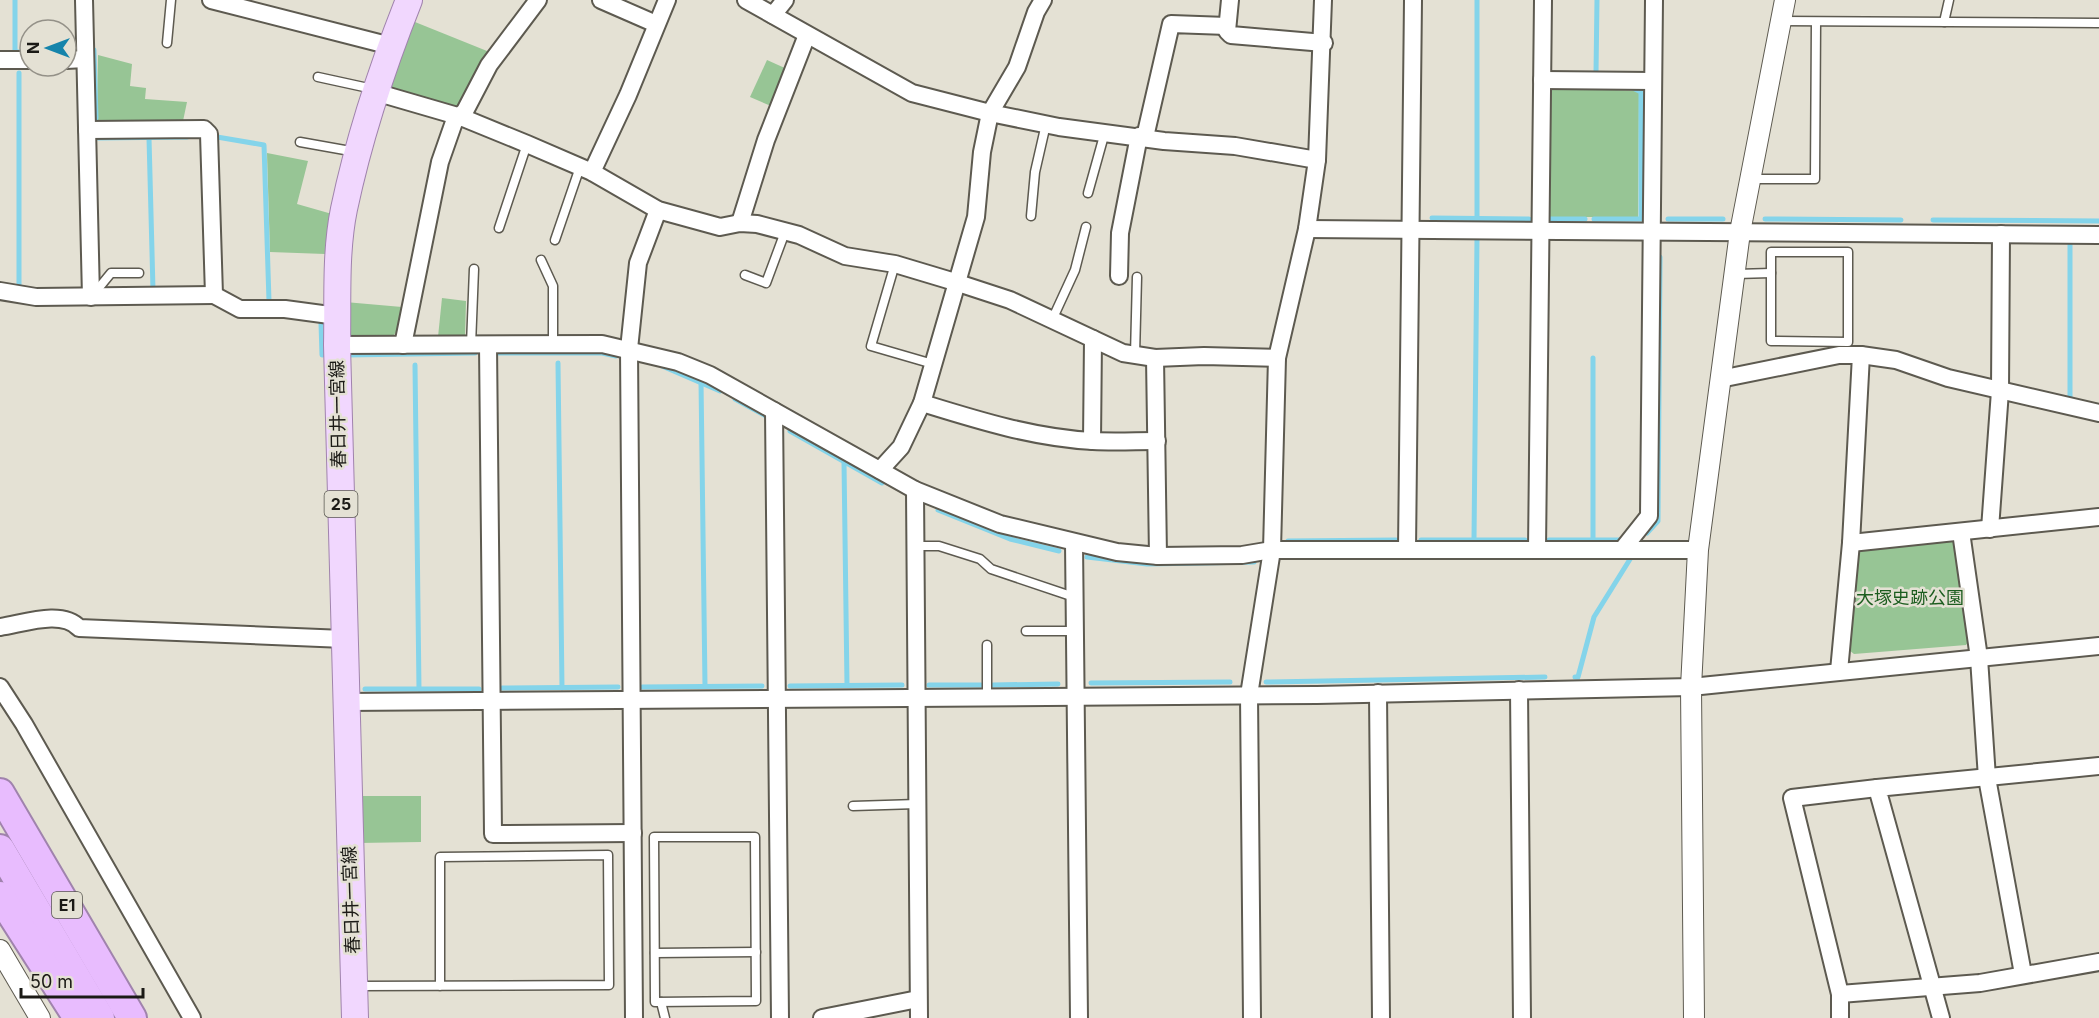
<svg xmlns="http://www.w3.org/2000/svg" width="2099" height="1018" font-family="Inter,'Noto Sans JP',sans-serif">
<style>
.green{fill:#97c595}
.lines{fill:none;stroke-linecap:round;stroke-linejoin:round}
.stream{stroke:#84d4ea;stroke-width:5}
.service-casing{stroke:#5d5a50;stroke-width:11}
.minor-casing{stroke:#5d5a50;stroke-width:20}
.tertiary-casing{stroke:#5d5a50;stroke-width:22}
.primary-casing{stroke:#a083ad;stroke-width:28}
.motorway-casing{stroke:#a083ad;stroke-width:32}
.service{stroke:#fff;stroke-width:8}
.minor{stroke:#fff;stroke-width:16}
.tertiary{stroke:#fff;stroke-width:20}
.primary{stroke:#f1d7fe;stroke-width:26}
.motorway{stroke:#e8bcfe;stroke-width:28}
.labels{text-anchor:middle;stroke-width:5;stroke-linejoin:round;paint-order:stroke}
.shield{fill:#e4e1d4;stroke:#57564f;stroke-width:1.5}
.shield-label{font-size:16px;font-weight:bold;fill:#1b1a16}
.street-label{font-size:18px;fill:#1b1a16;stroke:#e4e1d4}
.park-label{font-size:18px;fill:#1c5d1f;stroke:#e4e1d4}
</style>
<rect width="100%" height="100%" fill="#e4e1d4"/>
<!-- green -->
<g class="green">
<path d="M 410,20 L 492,53 L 457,113 L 386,90 Z"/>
<path d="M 98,55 L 132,64 L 130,86 L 146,88 L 145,99 L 187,102 L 183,121 L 97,121 Z"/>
<path d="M 767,60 L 787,69 L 771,106 L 750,97 Z"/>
<path d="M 1552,86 L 1592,86 L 1593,89 L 1639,91 L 1638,217 L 1547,217 L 1548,91 Z"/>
<path d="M 267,153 L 308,161 L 297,204 L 332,214 L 325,254 L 270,252 Z"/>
<path d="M 442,298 L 466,301 L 465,337 L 438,337 Z"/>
<path d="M 345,302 L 402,307 L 398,330 L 392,337 L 347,337 Z"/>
<path d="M 1952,541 L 1957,545 L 1971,638 L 1966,645 L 1854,654 L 1849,650 L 1857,555 L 1863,550 Z"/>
<path d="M 356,796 L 421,796 L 421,842 L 358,843 Z"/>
</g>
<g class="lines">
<!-- stream -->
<g class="stream">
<path d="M 15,0 L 15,52"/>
<path d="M 92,50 L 94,50 L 96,118"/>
<path d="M 66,51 L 73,51"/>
<path d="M 14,52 L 30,52"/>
<path d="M 1596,73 L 1597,0"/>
<path d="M 217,137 L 264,145 L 269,301 L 273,302"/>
<path d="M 98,138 L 187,137"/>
<path d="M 149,138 L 153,290"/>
<path d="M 1432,218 L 1529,219"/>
<path d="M 1477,218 L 1477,0"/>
<path d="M 1551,219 L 1585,219"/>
<path d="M 1594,219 L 1641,219 L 1641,92 L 1633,88"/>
<path d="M 1668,219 L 1723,219"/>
<path d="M 1765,219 L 1901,220"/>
<path d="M 1933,220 L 2099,221"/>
<path d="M 19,288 L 19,73"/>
<path d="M 321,323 L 322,355"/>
<path d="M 498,353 L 602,353 L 616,356"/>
<path d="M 346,355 L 475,353"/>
<path d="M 558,363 L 562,688"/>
<path d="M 415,365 L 419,689"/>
<path d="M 662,366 L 720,391"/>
<path d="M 701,381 L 705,686"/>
<path d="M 2070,397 L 2070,245"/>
<path d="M 735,399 L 766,416"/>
<path d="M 790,431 L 882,483"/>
<path d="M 844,462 L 847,685"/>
<path d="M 938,510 L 1010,539 L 1059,551"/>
<path d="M 1647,533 L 1658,521 L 1660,257"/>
<path d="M 1421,540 L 1525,540"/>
<path d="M 1474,540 L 1477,238"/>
<path d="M 1549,540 L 1620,540"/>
<path d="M 1593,540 L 1593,358"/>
<path d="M 1288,541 L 1396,540"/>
<path d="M 1087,557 L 1147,564 L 1254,562"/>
<path d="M 1575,677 L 1578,677 L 1594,617 L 1632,556"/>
<path d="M 1266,682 L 1545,677"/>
<path d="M 1091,683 L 1230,682"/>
<path d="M 929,685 L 981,685"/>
<path d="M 993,685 L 1058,684"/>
<path d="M 790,686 L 902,685"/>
<path d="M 642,687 L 762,686"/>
<path d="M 502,688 L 618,687"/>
<path d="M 365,689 L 479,689"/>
</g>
<defs>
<g id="service">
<path d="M 1781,21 L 2098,23"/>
<path d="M 1944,22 L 1949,0"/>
<path d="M 167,43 L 171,0"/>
<path d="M 318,77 L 373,89"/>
<path d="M 300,142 L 356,152"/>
<path d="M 1752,179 L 1815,179 L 1816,22"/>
<path d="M 1088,193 L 1105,132"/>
<path d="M 1031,216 L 1035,172 L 1046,124"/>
<path d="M 499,228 L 527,144"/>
<path d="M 555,240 L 580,167"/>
<path d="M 1771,252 L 1848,252 L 1848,342 L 1771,341 Z"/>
<path d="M 541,260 L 553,286 L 553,345"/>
<path d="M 895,264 L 871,346 L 933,364"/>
<path d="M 1736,274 L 1771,273"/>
<path d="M 745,275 L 766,283 L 785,232"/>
<path d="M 93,295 L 111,273 L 139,273"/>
<path d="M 1052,320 L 1075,270 L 1086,227"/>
<path d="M 471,345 L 474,269"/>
<path d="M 1135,355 L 1137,277"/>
<path d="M 915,546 L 939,546 L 980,559 L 991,569 L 1074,597"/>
<path d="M 1026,631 L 1074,631"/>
<path d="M 987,645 L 987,697"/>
<path d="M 853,806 L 917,804"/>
<path d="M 654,837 L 755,837 L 756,1001 L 655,1002 Z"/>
<path d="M 655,953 L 756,952"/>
<path d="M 358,986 L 609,985 L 608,855 L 440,857 L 440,986"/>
<path d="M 661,1002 L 665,1018"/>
</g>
<g id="minor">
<path d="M 84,0 L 91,297"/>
<path d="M 211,0 L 391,46"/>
<path d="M 601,0 L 656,24"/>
<path d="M 746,0 L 912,93 L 990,113 L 1059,127 L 1164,141 L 1235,146 L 1317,160"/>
<path d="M 1230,0 L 1227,31 L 1231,35 L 1324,43"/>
<path d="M 773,15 L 785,0"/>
<path d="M 0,60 L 30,60"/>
<path d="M 66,60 L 85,59"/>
<path d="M 1542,80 L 1653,81"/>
<path d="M 375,92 L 461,117 L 527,144 L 592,172 L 658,210 L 720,227 L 740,223 L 757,224 L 799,235 L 845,256 L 895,264 L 955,282 L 1010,300 L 1123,353 L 1155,358 L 1204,356 L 1277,358"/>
<path d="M 87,130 L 204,129 L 209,134 L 214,295 L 240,309 L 285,309 L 337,316"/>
<path d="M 1145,137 L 1171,24 L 1227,26"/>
<path d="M 592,172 L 628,95 L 667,0"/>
<path d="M 740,223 L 766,140 L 807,35"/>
<path d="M 1307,229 L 2099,235"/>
<path d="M 1119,276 L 1120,233 L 1139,136"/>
<path d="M 0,291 L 36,297 L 214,295"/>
<path d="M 337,345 L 602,344 L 678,362 L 710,375 L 915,490 L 1000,524 L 1117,552 L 1158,556 L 1242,555 L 1272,550 L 1698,550"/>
<path d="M 403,345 L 440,162 L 454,122 L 465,111 L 489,65 L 538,0"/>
<path d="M 488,345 L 493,834 L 633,833"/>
<path d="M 1155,358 L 1158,556"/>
<path d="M 1720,379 L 1839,355 L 1861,355 L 1896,360 L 1948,378 L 2099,413"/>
<path d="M 922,403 C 977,420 1034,438 1093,441 C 1114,442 1136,441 1157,441"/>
<path d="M 774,411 L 780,1018"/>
<path d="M 1092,441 L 1093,339"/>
<path d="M 880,470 L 901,447 L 922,403 L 976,217 L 982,152 L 990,113 L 1017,67 L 1036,12 L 1043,0"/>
<path d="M 915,490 L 919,1018"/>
<path d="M 1990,529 L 2000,391 L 2001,234"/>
<path d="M 1961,532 L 1979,658 L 1987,778 L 2023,974"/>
<path d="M 1074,543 L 1079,1018"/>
<path d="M 1851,543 L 2099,517"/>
<path d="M 1407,550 L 1413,0"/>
<path d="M 1537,550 L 1543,0"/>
<path d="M 1622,550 L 1649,516 L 1654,0"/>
<path d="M 0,627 C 22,624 62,609 79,628 L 344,639"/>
<path d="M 1839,671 L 1851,543 L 1861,355"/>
<path d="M 0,687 L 24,724 L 192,1018"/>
<path d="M 1519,690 L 1522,1018"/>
<path d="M 1378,693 L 1381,1018"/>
<path d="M 345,702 L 1317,695 L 1691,687 L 2099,646"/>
<path d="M 1840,994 L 1980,983 L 2099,962"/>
<path d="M 634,1018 L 629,349 L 638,263 L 658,210"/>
<path d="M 822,1018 L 918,999"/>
<path d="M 1252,1018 L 1249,695 L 1272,550 L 1277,358 L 1307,229 L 1317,160 L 1323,0"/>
<path d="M 1840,1018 L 1840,994 L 1792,798 L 1877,788"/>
<path d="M 1941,1018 L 1877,788 L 2099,766"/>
</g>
<g id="tertiary">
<path d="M 0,950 L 40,1018"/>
<path d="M 1694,1018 L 1691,687 L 1698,550 L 1740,232 L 1785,0"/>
</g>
<path id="primary" d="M 355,1018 L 337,345 C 338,300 335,253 344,209 C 359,138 382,68 409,0"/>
<g id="motorway">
<path d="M 0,793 L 132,1018"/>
<path d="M 0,849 L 100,1018"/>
<path d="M 0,896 L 78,1018"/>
</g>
</defs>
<!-- service casing -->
<use href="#service" class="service-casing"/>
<!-- minor casing -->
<use href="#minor" class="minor-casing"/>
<!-- tertiary casing -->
<use href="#tertiary" class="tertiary-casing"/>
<!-- primary casing -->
<use href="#primary" class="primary-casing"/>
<!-- motorway casing -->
<use href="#motorway" class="motorway-casing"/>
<!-- service -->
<use href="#service" class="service"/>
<!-- minor -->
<use href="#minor" class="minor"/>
<!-- tertiary -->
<use href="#tertiary" class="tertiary"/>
<!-- primary -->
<use href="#primary" class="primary"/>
<!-- motorway -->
<use href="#motorway" class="motorway"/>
</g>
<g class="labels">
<!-- shield labels -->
<g class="shield">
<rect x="324.5" y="491" width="33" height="26" rx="4.5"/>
<rect x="52" y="892" width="30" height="26" rx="4.5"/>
</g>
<g class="shield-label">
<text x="341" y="510">25</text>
<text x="67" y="911">E1</text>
</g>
<!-- street labels -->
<g class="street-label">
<text transform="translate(338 414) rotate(-91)" y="6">春日井一宮線</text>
<text transform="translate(351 900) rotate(-92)" y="6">春日井一宮線</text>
</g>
<!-- park labels -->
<g class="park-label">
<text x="1910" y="604">大塚史跡公園</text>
</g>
</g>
<!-- north arrow -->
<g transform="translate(48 48) rotate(270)"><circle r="28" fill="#e4e1d4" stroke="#949188" stroke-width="1.5"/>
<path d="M0-4.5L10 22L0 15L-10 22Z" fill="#1584ab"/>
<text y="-9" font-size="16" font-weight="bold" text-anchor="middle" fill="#1b1a16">N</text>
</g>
<!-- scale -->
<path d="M21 988v9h122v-9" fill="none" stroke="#1b1a16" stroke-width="3"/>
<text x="30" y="988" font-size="18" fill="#1b1a16" stroke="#e4e1d4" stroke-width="4.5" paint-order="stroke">50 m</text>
</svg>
